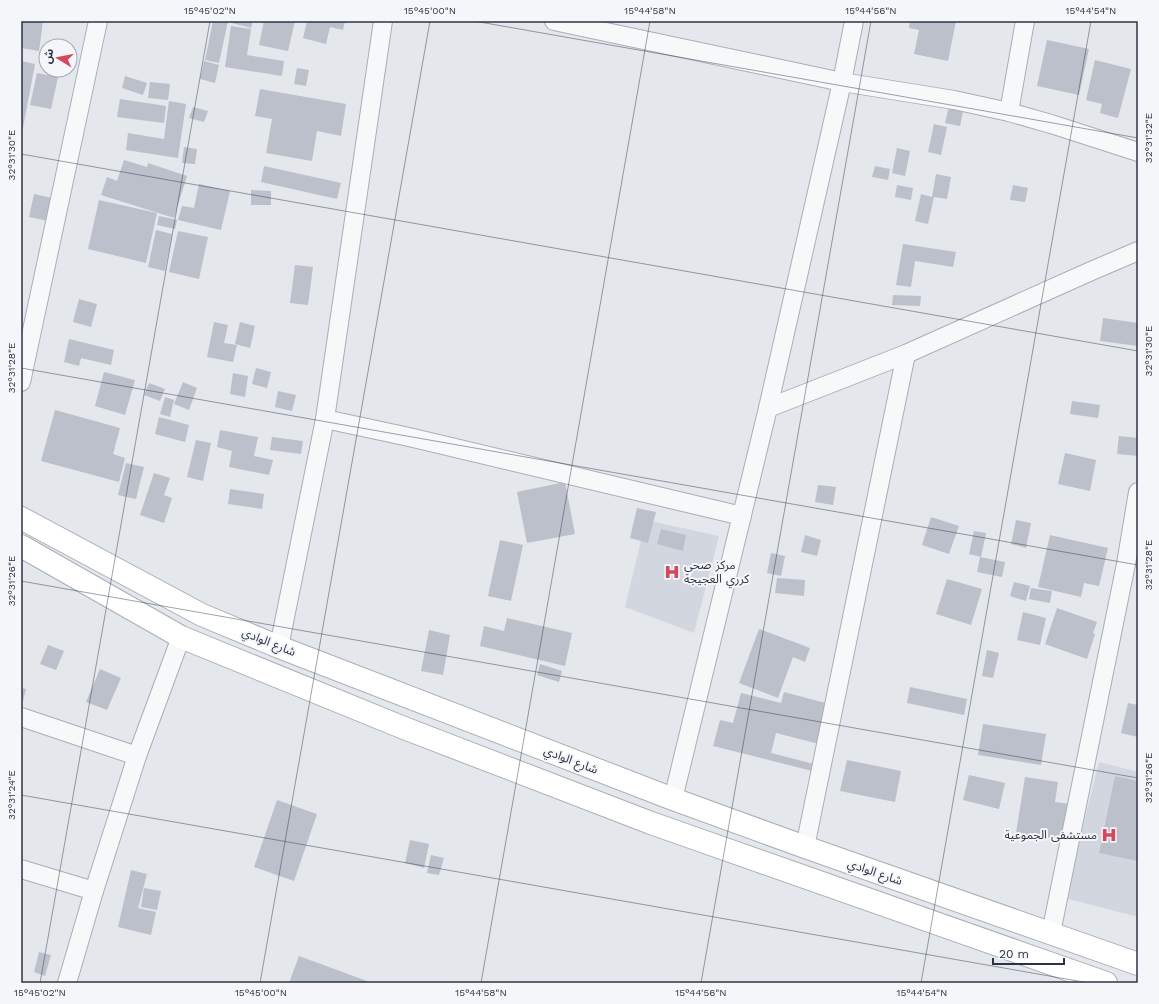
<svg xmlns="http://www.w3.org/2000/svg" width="1159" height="1004" font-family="'Work Sans','Noto Sans Arabic',sans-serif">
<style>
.built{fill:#d2d6de}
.building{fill:#bbc0ca}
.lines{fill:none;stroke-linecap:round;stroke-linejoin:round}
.minor-casing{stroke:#a9aeb7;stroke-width:20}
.secondary-casing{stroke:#a9aeb7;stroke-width:24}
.minor{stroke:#f7f8fa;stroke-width:18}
.secondary{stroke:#fff;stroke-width:22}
.ticks{fill:none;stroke:#2b3445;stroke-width:1;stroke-opacity:0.45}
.labels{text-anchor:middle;stroke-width:4;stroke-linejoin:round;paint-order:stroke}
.poi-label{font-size:12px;fill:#2b3445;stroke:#f4f6f9;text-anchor:start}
.street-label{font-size:12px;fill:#2b3445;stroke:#f4f6f9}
.neatline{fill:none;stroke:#2b3445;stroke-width:1.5}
.ticks-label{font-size:10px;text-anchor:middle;fill:#2b3445}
</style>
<rect width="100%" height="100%" fill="#e4e7ec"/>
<!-- built -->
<g class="built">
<path d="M 646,520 L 719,536 L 694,633 L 625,607 Z"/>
<path d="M 1099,762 L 1138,772 L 1138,917 L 1065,898 Z"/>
</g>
<!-- building -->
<g class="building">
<path d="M 21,21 L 43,21 L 39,51 L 21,48 Z"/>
<path d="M 213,21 L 228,21 L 219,63 L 205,60 Z"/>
<path d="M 233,21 L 253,21 L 251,28 L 232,23 Z"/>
<path d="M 264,21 L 295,21 L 288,51 L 259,45 Z"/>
<path d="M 307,21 L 345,21 L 343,30 L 330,27 L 326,44 L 303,38 Z"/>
<path d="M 910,21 L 956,21 L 948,61 L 914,54 L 919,30 L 909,28 Z"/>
<path d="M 231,26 L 251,29 L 247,55 L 284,61 L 282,76 L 225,67 Z"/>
<path d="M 1047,40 L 1089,49 L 1079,95 L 1037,86 Z"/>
<path d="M 1095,60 L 1131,69 L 1118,118 L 1100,113 L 1102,104 L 1086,100 Z"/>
<path d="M 21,61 L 35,64 L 22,133 L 21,133 Z"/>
<path d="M 204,61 L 219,65 L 215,83 L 200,79 Z"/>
<path d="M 297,68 L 309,70 L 306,86 L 294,84 Z"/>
<path d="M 37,73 L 58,77 L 51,109 L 30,105 Z"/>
<path d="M 125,76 L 147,83 L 143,95 L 122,88 Z"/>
<path d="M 150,82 L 170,84 L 168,100 L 148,98 Z"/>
<path d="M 260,89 L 346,104 L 341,136 L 317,131 L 312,161 L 266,153 L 272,119 L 255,116 Z"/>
<path d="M 951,98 L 965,101 L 960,126 L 945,123 Z"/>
<path d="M 120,99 L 166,106 L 164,123 L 117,117 Z"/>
<path d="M 169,101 L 186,104 L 178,158 L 126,150 L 128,133 L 164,139 Z"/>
<path d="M 193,107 L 208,111 L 204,122 L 189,118 Z"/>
<path d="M 934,124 L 947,127 L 941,155 L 928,152 Z"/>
<path d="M 184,147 L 197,149 L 195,164 L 182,163 Z"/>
<path d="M 897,148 L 910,151 L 905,176 L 892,173 Z"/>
<path d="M 124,160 L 147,167 L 148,163 L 187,176 L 174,218 L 101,195 L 107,177 L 117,181 Z"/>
<path d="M 264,166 L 341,183 L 337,199 L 261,182 Z"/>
<path d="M 875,166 L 890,169 L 888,180 L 872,177 Z"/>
<path d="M 936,174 L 951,177 L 947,199 L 934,197 L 928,224 L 915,221 L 921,194 L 932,197 Z"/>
<path d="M 199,184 L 230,191 L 221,230 L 178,220 L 182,206 L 194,208 Z"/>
<path d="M 897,185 L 913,188 L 911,200 L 895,197 Z"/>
<path d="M 1013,185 L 1028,188 L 1025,202 L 1010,200 Z"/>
<path d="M 251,190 L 271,191 L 271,205 L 251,205 Z"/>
<path d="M 34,194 L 52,198 L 48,221 L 29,217 Z"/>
<path d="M 99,200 L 157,213 L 146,263 L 88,249 Z"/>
<path d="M 159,216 L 177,220 L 175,229 L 157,225 Z"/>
<path d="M 156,230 L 172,234 L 165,271 L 148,267 Z"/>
<path d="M 178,231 L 208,237 L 199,279 L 169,272 Z"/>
<path d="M 903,244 L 956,252 L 953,267 L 915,261 L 911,287 L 896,285 Z"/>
<path d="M 295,265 L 313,267 L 308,305 L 290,303 Z"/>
<path d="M 893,295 L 921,296 L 920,306 L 892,305 Z"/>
<path d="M 79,299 L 97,304 L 91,327 L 73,322 Z"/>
<path d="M 1103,318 L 1138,323 L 1138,346 L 1100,341 Z"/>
<path d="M 214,322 L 228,325 L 224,343 L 237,345 L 233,362 L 207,357 Z"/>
<path d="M 240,322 L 255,326 L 250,348 L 235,344 Z"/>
<path d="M 69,339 L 114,350 L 111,365 L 81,358 L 79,366 L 64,362 Z"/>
<path d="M 256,368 L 271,372 L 267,388 L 252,384 Z"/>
<path d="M 104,372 L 135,380 L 125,415 L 95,406 Z"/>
<path d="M 233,373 L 248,376 L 245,397 L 230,394 Z"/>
<path d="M 183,382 L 197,388 L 189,410 L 174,404 Z"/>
<path d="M 149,383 L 165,389 L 160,401 L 144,395 Z"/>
<path d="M 278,391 L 296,395 L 292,411 L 275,407 Z"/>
<path d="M 165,397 L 174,400 L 170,417 L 160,414 Z"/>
<path d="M 1072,401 L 1100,405 L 1098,418 L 1070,414 Z"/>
<path d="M 55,410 L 120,428 L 113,454 L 125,458 L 119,482 L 41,461 Z"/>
<path d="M 159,417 L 189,425 L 185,442 L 155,434 Z"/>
<path d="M 220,430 L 258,437 L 254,456 L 273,460 L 269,475 L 229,467 L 232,451 L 217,447 Z"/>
<path d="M 1119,436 L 1138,438 L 1138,456 L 1117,454 Z"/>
<path d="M 272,437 L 303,441 L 301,454 L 270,450 Z"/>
<path d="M 196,440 L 211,443 L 203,481 L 187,477 Z"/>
<path d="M 1065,453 L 1096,460 L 1090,491 L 1058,484 Z"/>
<path d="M 126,463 L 144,467 L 136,499 L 118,495 Z"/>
<path d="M 154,473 L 170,478 L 164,495 L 172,498 L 164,523 L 140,515 Z"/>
<path d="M 565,482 L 575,534 L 527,543 L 517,492 Z"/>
<path d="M 818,485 L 836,487 L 833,505 L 815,502 Z"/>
<path d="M 230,489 L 264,494 L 262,509 L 228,504 Z"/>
<path d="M 637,508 L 656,512 L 648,543 L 630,538 Z"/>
<path d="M 931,517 L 959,526 L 949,554 L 922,545 Z"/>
<path d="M 1016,520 L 1031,523 L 1026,548 L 1011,544 Z"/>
<path d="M 661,529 L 686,535 L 683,551 L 657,544 Z"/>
<path d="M 974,531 L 986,533 L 981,557 L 969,554 Z"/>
<path d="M 805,535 L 821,540 L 817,556 L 801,552 Z"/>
<path d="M 1050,535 L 1108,548 L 1099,586 L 1084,583 L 1081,597 L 1038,587 Z"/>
<path d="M 500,540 L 523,545 L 511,601 L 488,596 Z"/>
<path d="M 771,553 L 785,556 L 781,576 L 767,573 Z"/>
<path d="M 980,557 L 1005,562 L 1002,577 L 977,572 Z"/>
<path d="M 777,578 L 805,580 L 804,596 L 775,593 Z"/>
<path d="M 947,579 L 982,589 L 971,625 L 936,614 Z"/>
<path d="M 1014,582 L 1030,586 L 1026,601 L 1010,596 Z"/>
<path d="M 1031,588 L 1052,591 L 1050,603 L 1029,599 Z"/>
<path d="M 1057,608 L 1097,622 L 1093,633 L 1095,634 L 1087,659 L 1045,644 Z"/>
<path d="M 1023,612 L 1046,618 L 1040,645 L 1017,640 Z"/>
<path d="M 507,618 L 572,633 L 565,666 L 480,646 L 484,626 L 504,631 Z"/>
<path d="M 759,629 L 810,648 L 805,662 L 793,657 L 778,698 L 739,683 Z"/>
<path d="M 429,630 L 450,635 L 443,675 L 421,671 Z"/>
<path d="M 48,645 L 64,651 L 56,670 L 40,664 Z"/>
<path d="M 987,650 L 999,653 L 993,678 L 982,676 Z"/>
<path d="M 540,664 L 562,671 L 559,682 L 537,675 Z"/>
<path d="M 100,669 L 121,678 L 107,710 L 86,702 Z"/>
<path d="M 910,687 L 967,699 L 964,715 L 907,703 Z"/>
<path d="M 21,688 L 26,689 L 23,701 L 21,700 Z"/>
<path d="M 784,692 L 833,705 L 823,745 L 776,733 L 771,753 L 822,766 L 820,773 L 713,746 L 720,720 L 733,723 L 741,693 L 781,703 Z"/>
<path d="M 1128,703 L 1138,705 L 1138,737 L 1121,733 Z"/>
<path d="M 983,724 L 1046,734 L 1041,765 L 978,755 Z"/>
<path d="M 847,760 L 901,771 L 895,802 L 840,791 Z"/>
<path d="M 969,775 L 1005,783 L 999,809 L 963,800 Z"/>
<path d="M 1115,776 L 1137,781 L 1136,786 L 1138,787 L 1138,861 L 1099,853 Z"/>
<path d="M 1025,777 L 1058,782 L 1055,802 L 1069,804 L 1064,840 L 1016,833 Z"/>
<path d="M 277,800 L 317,814 L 294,881 L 254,867 Z"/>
<path d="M 410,840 L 429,844 L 424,868 L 405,863 Z"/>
<path d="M 431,855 L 444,858 L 439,875 L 427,873 Z"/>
<path d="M 131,870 L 147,874 L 138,908 L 156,912 L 151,935 L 118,927 Z"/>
<path d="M 144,888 L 161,891 L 157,910 L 141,907 Z"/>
<path d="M 39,952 L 51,955 L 45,976 L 34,972 Z"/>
<path d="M 299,956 L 367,981 L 366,983 L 289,983 Z"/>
</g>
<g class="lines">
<defs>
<g id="minor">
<path d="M 554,21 L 842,82 L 954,100 L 1009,112"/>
<path d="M 1025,21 L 1009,112 L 1051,124 L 1138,152"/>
<path d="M 21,382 L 98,21"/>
<path d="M 768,408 L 906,354 L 1089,272 L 1138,251"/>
<path d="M 325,419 L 409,437 L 742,516"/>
<path d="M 279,647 L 325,419 L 383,21"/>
<path d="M 21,717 L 137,756"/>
<path d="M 673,799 L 768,408 L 842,82 L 854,21"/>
<path d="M 805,847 L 906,354"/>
<path d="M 21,869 L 94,891"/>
<path d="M 1051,933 L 1126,564 L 1138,492"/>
<path d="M 67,983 L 94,891 L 137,756 L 181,637"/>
</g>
<g id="secondary">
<path d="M 21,518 L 202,615 L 279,647 L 673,799 L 805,847 L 1138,964"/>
<path d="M 21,546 L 181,637 L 404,728 L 651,823 L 1106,983"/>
</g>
</defs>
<!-- minor casing -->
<use href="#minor" class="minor-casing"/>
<!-- secondary casing -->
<use href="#secondary" class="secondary-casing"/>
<!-- minor -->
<use href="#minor" class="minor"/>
<!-- secondary -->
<use href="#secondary" class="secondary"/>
</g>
<!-- ticks -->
<path class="ticks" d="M 474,21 L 1138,138M 21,154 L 1138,351M 21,368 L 1138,565M 21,581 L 1138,778M 21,795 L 1089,983M 40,983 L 210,21M 260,983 L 430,21M 481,983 L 650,21M 701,983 L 871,21M 921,983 L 1091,21"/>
<!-- icons -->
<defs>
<symbol id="hospital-bare" viewBox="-9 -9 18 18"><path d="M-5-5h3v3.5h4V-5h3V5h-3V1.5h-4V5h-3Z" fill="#d1495b" stroke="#f4f6f9" stroke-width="2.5" paint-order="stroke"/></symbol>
</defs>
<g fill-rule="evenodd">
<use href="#hospital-bare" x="661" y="561" width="22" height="22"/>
<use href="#hospital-bare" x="1098" y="824" width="22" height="22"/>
</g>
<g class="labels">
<!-- poi labels -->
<g class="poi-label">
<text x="684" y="569">مركز صحي<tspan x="684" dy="14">كرري العجيجة</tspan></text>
<text x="1097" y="839" text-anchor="end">مستشفى الجموعية</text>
</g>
<!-- street labels -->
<g class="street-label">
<text transform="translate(269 642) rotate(22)" y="4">شارع الوادي</text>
<text transform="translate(571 760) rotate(21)" y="4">شارع الوادي</text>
<text transform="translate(875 872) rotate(19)" y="4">شارع الوادي</text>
</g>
</g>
<!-- border -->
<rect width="1159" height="1004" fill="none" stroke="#f4f6f9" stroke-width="44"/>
<!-- north arrow -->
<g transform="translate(58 58) rotate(280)"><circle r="19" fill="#f4f6f9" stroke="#a4a8b1"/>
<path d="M0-3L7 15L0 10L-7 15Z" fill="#d1495b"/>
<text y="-6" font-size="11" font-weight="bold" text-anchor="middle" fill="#2b3445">ش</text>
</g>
<!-- scale -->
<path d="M993 958v6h71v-6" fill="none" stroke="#2b3445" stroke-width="2"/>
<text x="999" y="958" font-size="12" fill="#2b3445" stroke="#f4f6f9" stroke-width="3" paint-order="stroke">20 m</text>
<rect x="22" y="22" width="1115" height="960" class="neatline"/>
<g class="ticks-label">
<text x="210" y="14">15°45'02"N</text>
<text x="430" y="14">15°45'00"N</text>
<text x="650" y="14">15°44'58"N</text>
<text x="871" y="14">15°44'56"N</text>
<text x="1091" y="14">15°44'54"N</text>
<text transform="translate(1148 138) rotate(-90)" y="4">32°31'32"E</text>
<text transform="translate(11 155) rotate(-90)" y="4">32°31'30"E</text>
<text transform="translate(1148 351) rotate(-90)" y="4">32°31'30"E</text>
<text transform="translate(11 368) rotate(-90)" y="4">32°31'28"E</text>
<text transform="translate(1148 565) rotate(-90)" y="4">32°31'28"E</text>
<text transform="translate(11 581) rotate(-90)" y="4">32°31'26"E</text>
<text transform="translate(1148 778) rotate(-90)" y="4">32°31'26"E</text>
<text transform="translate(11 795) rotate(-90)" y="4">32°31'24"E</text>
<text x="40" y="996">15°45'02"N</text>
<text x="261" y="996">15°45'00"N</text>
<text x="481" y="996">15°44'58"N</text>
<text x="701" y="996">15°44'56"N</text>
<text x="922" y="996">15°44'54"N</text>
</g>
</svg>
